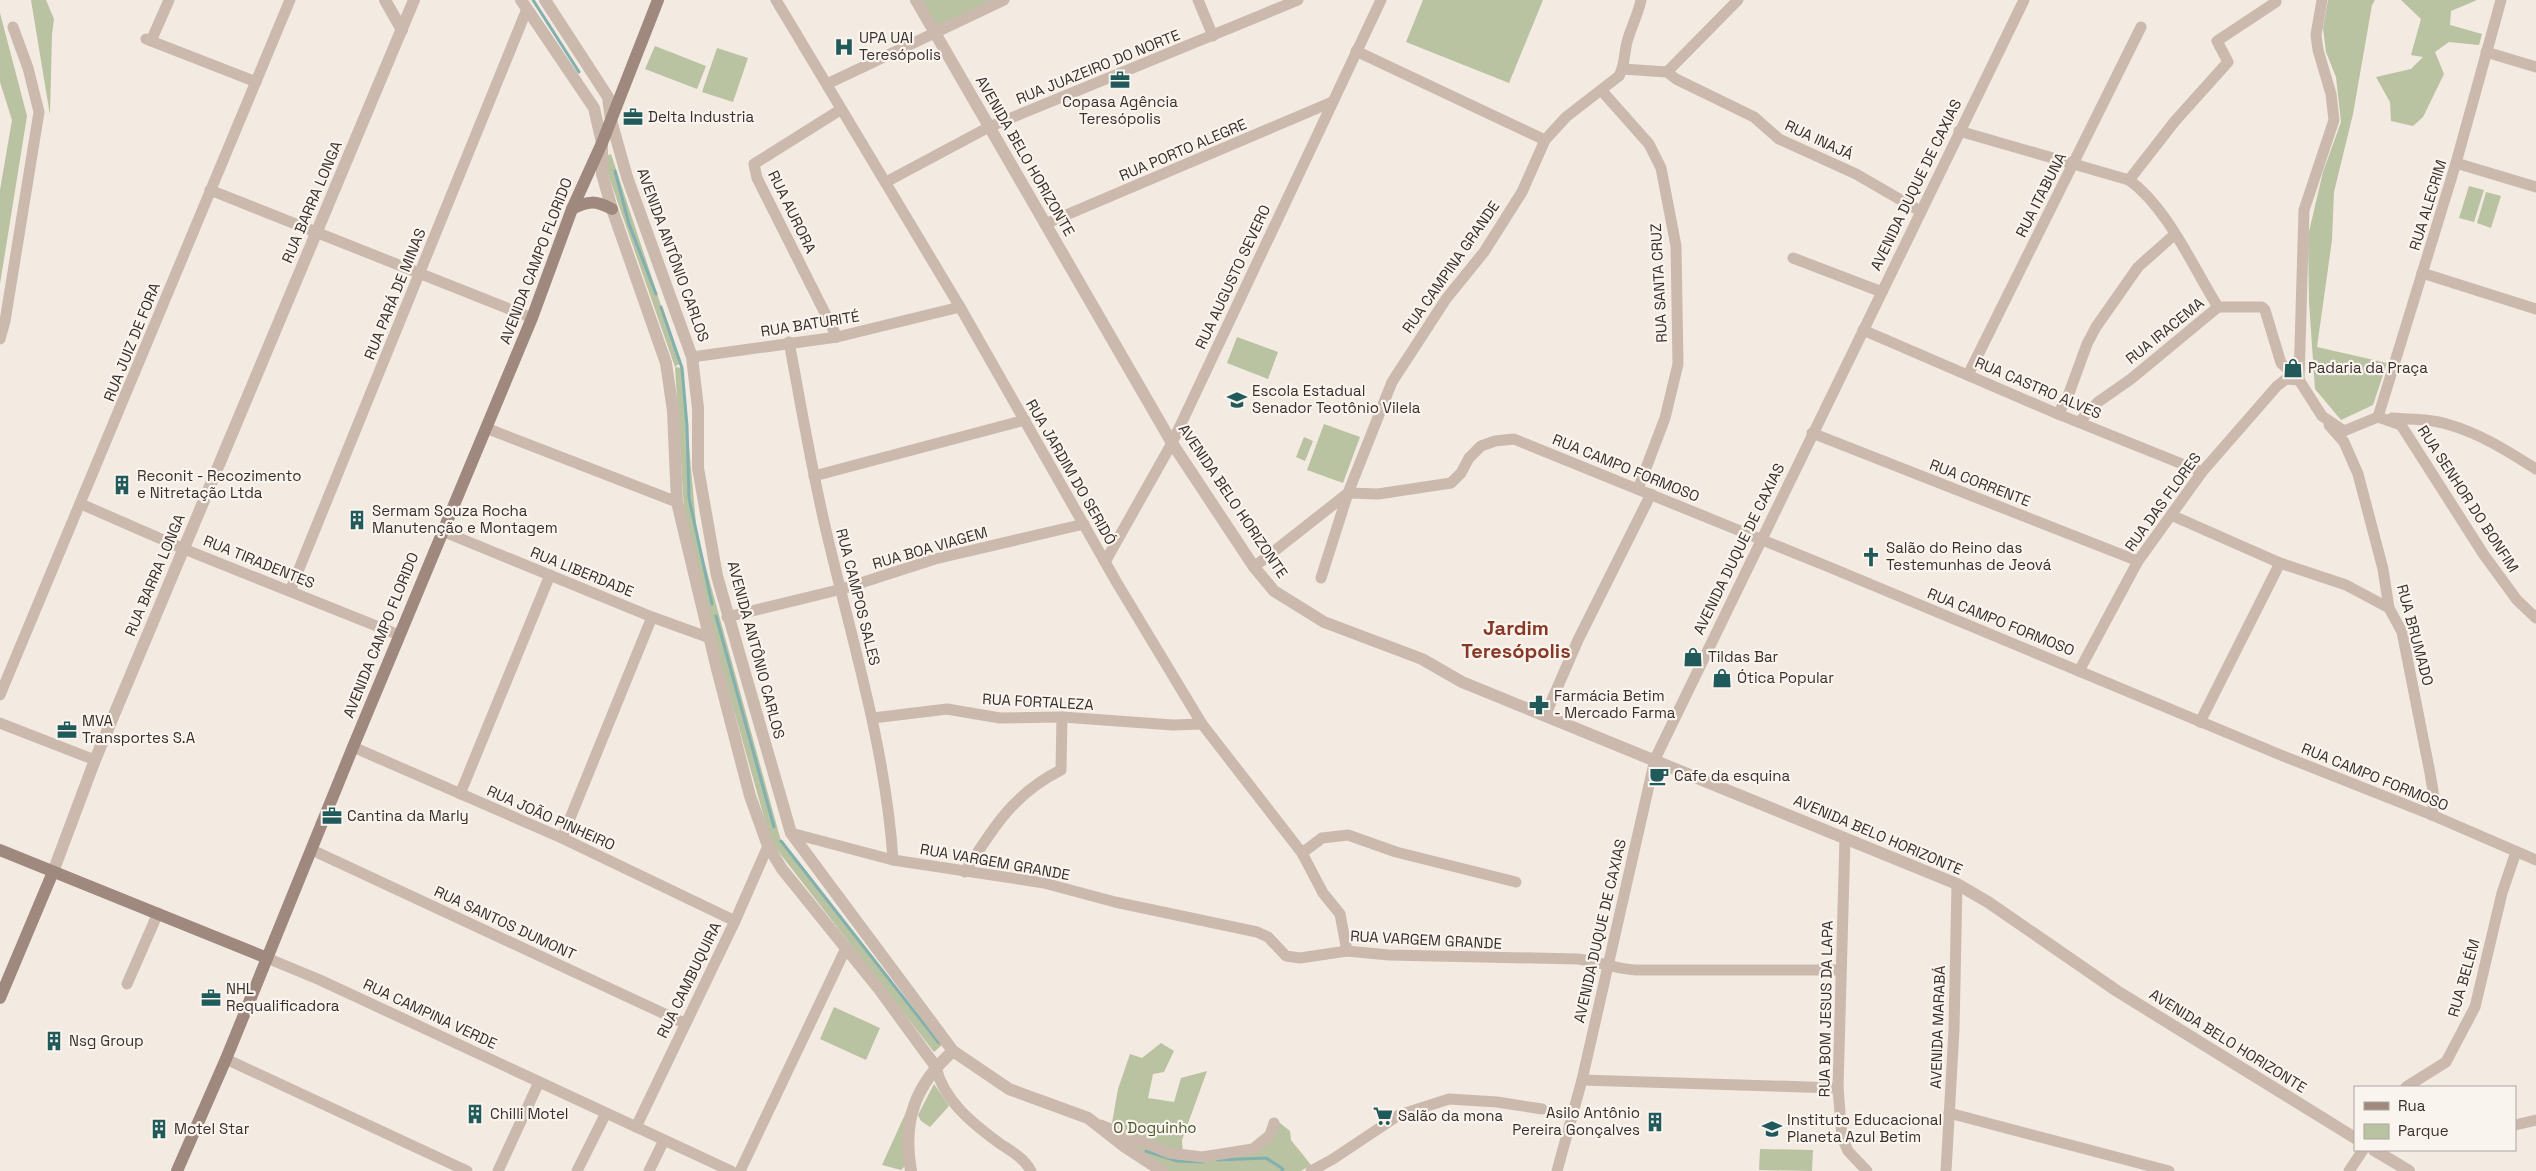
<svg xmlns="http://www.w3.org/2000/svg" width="2536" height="1171" font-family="'Space Grotesk',sans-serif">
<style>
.green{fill:#b9c2a1}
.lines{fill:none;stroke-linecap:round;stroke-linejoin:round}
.stream{stroke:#81b0af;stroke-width:3}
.minor{stroke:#cbb9ad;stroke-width:11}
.tertiary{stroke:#cbb9ad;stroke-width:12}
.secondary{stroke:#9f897e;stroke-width:12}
.labels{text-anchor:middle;stroke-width:4.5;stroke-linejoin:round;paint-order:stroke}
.poi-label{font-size:15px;fill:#3a2f2b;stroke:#faf4ee;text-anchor:start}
.street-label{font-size:15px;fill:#3a2f2b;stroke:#faf4ee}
.park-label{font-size:15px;fill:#4b5830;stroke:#faf4ee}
.district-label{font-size:20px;font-weight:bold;fill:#873926;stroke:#faf4ee}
</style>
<rect width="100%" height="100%" fill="#f3eae1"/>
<!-- green -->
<g class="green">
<path d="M 31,0 L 46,0 L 54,19 L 52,34 L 50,115 Z"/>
<path d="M 919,0 L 997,0 L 934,27 Z"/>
<path d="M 1423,0 L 1543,0 L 1509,83 L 1406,42 Z"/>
<path d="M 2328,0 L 2375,0 L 2372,5 L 2353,114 L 2334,192 L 2332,240 L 2317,347 L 2387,363 L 2373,405 L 2341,420 L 2315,389 L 2309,302 L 2308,236 L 2323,172 L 2341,122 L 2336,77 L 2326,52 L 2323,28 Z"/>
<path d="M 2401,0 L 2477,0 L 2451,11 L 2450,25 L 2482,34 L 2479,45 L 2449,42 L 2435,52 L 2444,74 L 2423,117 L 2413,126 L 2391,121 L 2390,102 L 2376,77 L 2411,69 L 2423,57 L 2411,55 L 2421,19 Z"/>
<path d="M 0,13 L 27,116 L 0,284 L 0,190 L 12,120 L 0,82 Z"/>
<path d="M 655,46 L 706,66 L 697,89 L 645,69 Z"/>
<path d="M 717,48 L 748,58 L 733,102 L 702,92 Z"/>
<path d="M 611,154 L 680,363 L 675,367 L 682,368 L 697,535 L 781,841 L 942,1045 L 934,1052 L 771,842 L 686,540 L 675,367 L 602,157 Z"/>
<path d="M 2469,186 L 2484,190 L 2474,222 L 2459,218 Z"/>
<path d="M 2486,192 L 2501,196 L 2491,228 L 2477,223 Z"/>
<path d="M 1237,337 L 1278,352 L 1268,379 L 1227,363 Z"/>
<path d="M 1324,424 L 1360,437 L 1343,483 L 1307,470 Z"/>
<path d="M 1304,437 L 1313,441 L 1305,461 L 1296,457 Z"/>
<path d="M 834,1007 L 880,1028 L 866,1060 L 820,1039 Z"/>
<path d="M 1161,1043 L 1174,1051 L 1164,1072 L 1153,1074 L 1148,1098 L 1174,1102 L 1181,1078 L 1207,1071 L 1182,1140 L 1183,1155 L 1263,1143 L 1275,1119 L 1290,1131 L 1291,1140 L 1311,1165 L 1301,1171 L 1168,1171 L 1110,1134 L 1118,1089 L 1130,1054 L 1142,1058 Z"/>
<path d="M 934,1084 L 949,1106 L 930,1127 L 921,1121 L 918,1115 Z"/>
<path d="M 912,1099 L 906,1165 L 901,1170 L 882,1165 Z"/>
<path d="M 1760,1149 L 1813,1150 L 1812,1171 L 1759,1170 Z"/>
</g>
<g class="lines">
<!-- stream -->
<g class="stream">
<path d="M 533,0 L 579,72"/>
<path d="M 615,171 L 629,224 L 656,294"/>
<path d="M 661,307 L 682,368 L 687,426 L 689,498 L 712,604"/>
<path d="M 716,616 L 774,827"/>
<path d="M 781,841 L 939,1043"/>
<path d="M 1146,1151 L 1177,1161 L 1203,1162"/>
<path d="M 1217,1160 L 1266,1158 L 1283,1169 L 1282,1171"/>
</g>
<!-- minor -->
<g class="minor">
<path d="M 776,0 L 960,307 L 1117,583 L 1202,724 L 1302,853 L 1323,893 L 1340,914 L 1347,951"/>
<path d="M 1198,0 L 1213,36"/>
<path d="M 2322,0 L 2316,35 L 2318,50 L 2331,94 L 2334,120 L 2304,210 L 2299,380 L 2322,416 L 2344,431 L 2378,417 L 2401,425 L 2484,555 L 2517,600 L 2536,618"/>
<path d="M 146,39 L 256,82"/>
<path d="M 151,41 L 169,0"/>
<path d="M 1356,51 L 1545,140"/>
<path d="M 2486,52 L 2536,67"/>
<path d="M 1623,69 L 1667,72 L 1676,79 L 1754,117 L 1779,139 L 1856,174 L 1920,211"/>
<path d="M 1667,72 L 1738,0"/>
<path d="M 827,84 L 1004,0"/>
<path d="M 1602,91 L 1649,144 L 1661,168 L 1676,246 L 1678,364 L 1665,418 L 1638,489"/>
<path d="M 1959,131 L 2129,180 C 2167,207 2193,267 2218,307"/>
<path d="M 2456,163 L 2536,187"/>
<path d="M 2129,180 L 2175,121 L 2228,62 L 2217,41 L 2276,2"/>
<path d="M 886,182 L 989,127 L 1298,0"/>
<path d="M 210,190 L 532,318"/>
<path d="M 1045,224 L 1332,102"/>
<path d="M 1793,258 L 1882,292"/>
<path d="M 2422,273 L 2536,309"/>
<path d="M 1863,330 L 2058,414 L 2202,472"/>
<path d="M 837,337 L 757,178 L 754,164 L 840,110"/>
<path d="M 0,339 L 5,321 L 39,112 L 28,68 L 13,27"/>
<path d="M 789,342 C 802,410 813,479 830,547 C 855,651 886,753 893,860"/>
<path d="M 692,357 L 837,337 L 960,307"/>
<path d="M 1968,375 L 2141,27"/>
<path d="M 2058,414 L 2068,396 L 2087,344 L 2096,327 L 2138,267 L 2174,235"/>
<path d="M 2378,417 L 2456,163 L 2501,0"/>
<path d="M 2392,418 C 2411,419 2431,419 2450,425 C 2481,434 2509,452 2536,469"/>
<path d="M 2079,422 L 2098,402 L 2131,379 L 2218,307 L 2262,307 L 2265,310 L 2281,363 L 2299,380"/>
<path d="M 2329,425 L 2344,442 L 2358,474 L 2383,569 L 2389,608 L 2402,632 L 2430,773 L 2434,797 L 2432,815"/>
<path d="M 486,428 L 677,502"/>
<path d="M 1812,433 L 2138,561"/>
<path d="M 814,476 L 1025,420"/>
<path d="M 81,504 L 184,549 L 399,635"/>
<path d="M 2171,515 L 2280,563 L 2346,585 L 2389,608"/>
<path d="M 442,531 L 652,617 L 710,638"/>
<path d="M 1105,562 L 1172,443 L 1381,0"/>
<path d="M 1254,567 L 1348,493 L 1378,494 L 1451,483 L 1461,473 L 1469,458 L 1481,446 L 1495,441 L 1514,439 L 1829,567 L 2283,756 L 2432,815 L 2536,860"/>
<path d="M 1321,578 L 1348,493 L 1392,382 L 1446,299 L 1484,252 L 1522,192 L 1545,140 L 1566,117 L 1619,76 C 1625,65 1624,54 1627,42 C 1631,27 1638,15 1641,0"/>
<path d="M 290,591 L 527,9"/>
<path d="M 727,617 L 842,589 L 935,559 L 1084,524"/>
<path d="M 2079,671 L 2138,561 L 2202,472 L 2277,386 L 2286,379 L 2299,380"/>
<path d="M 0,695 L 290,0"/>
<path d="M 1545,716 L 1578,640 L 1651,494"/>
<path d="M 873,718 L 947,709 L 1000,718 L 1062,717 L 1173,725 L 1202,724"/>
<path d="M 2200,722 L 2280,563"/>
<path d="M 0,723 L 95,760"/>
<path d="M 353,747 L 562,838 L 735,921"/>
<path d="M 460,794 L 550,575"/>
<path d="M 791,833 L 893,860 L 1044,883 L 1115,902 L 1257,932 L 1268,937 L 1286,956 L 1300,958 L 1347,951 L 1389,955 L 1578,959 C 1598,961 1615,969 1636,970 L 1840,970"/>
<path d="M 562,838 L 652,617"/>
<path d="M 1845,838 L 1838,1088 L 1842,1137 L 1848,1151 L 1867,1171"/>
<path d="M 312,850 L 684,1023"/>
<path d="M 1302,853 L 1322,838 L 1348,835 L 1396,852 L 1516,882"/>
<path d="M 965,872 C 992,829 1014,793 1061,770 L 1062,717"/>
<path d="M 267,958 L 320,980 L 731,1171"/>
<path d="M 127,984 L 158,913"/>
<path d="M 226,1059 L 467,1171"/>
<path d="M 936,1067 C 943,1100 973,1124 999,1143 C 1011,1151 1024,1158 1031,1171"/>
<path d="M 1582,1080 L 1838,1088"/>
<path d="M 2406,1087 L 2446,1062 L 2475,1007 L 2502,893 L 2516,852"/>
<path d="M 1949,1113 L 2169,1171"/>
<path d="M 1101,1125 L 1169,1153 L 1202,1157 L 1253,1149 L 1270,1135 L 1274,1123"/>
<path d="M 2515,1125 L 2536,1120"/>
<path d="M 636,1127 L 735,921 L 768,846"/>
<path d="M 498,1171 L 539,1082"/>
<path d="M 577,1171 L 606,1113"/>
<path d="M 649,1171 L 664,1140"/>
<path d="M 740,1171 L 846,948"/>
<path d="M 1311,1171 L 1333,1159 L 1399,1115 L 1449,1099 L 1497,1102 L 1542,1109"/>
<path d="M 1557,1171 L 1582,1080 L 1655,759 L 2024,0"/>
<path d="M 1946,1171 L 1954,1030 L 1957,884"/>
<path d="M 2349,1171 L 2363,1150"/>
</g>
<!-- tertiary -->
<g class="tertiary">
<path d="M 385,0 L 402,30"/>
<path d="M 521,0 L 594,108 L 602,143 L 602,174 L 612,209 L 666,363 L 673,411 L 677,502 L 717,669 L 750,796 L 768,846 L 782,869 L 879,989 L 936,1067"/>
<path d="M 545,0 L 608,97 L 611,120 L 627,177 L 692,357 L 698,408 L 698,468 L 717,576 L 791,833 L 953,1051 L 1009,1089 L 1088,1118 L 1125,1147 L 1162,1171"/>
<path d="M 916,0 L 1172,443 L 1254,567 L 1274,591 L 1324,622 L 1422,659 L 1462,682 L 1957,884 L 1988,902 L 2117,991 L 2355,1138"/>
<path d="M 53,872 L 95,760 L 414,0"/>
<path d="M 2374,1150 L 2409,1171"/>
<path d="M 911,1171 C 902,1121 915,1085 953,1051"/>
</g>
<!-- secondary -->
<g class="secondary">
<path d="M 572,209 C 588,201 595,200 612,209"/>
<path d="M 0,850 L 267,958"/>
<path d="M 0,998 L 53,872"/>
<path d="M 177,1171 L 226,1059 L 353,747 L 532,318 L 572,209 L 602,143 L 658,0"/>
</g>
</g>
<!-- icons -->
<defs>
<symbol id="hospital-bare" viewBox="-9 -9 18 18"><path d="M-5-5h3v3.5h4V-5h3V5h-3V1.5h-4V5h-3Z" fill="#215a5b" stroke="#faf4ee" stroke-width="2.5" paint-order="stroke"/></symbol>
<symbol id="office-bare" viewBox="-9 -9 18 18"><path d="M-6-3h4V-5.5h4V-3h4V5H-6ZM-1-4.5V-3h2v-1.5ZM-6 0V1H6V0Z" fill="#215a5b" stroke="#faf4ee" stroke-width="2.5" paint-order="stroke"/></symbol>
<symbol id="shop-bare" viewBox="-9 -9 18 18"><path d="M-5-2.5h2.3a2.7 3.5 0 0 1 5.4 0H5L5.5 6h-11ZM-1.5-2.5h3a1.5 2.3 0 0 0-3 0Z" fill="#215a5b" stroke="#faf4ee" stroke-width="2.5" paint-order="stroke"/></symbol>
<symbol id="school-bare" viewBox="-9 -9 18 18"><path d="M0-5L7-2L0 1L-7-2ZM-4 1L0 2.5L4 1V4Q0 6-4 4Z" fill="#215a5b" stroke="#faf4ee" stroke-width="2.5" paint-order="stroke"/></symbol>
<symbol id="building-bare" viewBox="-9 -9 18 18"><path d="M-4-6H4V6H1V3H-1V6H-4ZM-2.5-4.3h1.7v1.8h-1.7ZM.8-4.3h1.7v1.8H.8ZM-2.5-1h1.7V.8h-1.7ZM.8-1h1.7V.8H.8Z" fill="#215a5b" stroke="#faf4ee" stroke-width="2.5" paint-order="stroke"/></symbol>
<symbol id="church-bare" viewBox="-9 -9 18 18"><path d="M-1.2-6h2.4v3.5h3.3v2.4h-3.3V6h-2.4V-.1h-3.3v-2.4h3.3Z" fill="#215a5b" stroke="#faf4ee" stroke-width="2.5" paint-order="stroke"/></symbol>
<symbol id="pharmacy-bare" viewBox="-9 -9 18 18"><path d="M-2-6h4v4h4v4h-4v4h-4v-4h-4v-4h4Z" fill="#215a5b" stroke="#faf4ee" stroke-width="2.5" paint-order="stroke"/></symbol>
<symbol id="cafe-bare" viewBox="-9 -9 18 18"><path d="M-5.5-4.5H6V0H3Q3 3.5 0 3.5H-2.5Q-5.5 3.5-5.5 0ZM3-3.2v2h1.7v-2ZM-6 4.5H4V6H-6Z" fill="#215a5b" stroke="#faf4ee" stroke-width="2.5" paint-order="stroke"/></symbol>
<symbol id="supermarket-bare" viewBox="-9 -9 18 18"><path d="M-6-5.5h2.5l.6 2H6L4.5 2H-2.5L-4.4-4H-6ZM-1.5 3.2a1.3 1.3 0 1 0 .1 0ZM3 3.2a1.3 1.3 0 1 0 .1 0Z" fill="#215a5b" stroke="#faf4ee" stroke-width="2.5" paint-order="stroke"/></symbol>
</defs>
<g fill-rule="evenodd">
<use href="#hospital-bare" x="830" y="33" width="28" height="28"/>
<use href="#office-bare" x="1106" y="66" width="28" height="28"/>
<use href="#office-bare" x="619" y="103" width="28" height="28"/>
<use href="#shop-bare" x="2279" y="354" width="28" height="28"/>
<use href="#school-bare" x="1223" y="386" width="28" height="28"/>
<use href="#building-bare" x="108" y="471" width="28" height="28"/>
<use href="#building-bare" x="343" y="506" width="28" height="28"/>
<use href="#church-bare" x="1857" y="543" width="28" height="28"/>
<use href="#shop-bare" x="1679" y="643" width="28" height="28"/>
<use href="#shop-bare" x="1708" y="664" width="28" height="28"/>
<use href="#pharmacy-bare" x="1525" y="691" width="28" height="28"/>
<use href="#office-bare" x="53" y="716" width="28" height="28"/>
<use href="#cafe-bare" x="1645" y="762" width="28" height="28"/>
<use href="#office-bare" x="318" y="802" width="28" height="28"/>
<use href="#office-bare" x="197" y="984" width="28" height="28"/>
<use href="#building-bare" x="40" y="1027" width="28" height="28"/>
<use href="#building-bare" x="461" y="1100" width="28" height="28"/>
<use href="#supermarket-bare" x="1369" y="1102" width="28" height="28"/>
<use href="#building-bare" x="1641" y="1108" width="28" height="28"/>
<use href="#building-bare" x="145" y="1115" width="28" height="28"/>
<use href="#school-bare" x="1758" y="1115" width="28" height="28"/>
</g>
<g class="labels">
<!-- poi labels -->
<g class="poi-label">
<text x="859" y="43">UPA UAI<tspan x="859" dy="17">Teresópolis</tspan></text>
<text x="1120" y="107" text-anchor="middle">Copasa Agência<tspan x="1120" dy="17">Teresópolis</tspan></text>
<text x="648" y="122">Delta Industria</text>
<text x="2308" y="373">Padaria da Praça</text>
<text x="1252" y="396">Escola Estadual<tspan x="1252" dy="17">Senador Teotônio Vilela</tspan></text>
<text x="137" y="481">Reconit - Recozimento<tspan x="137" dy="17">e Nitretação Ltda</tspan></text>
<text x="372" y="516">Sermam Souza Rocha<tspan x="372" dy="17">Manutenção e Montagem</tspan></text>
<text x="1886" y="553">Salão do Reino das<tspan x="1886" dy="17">Testemunhas de Jeová</tspan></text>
<text x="1708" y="662">Tildas Bar</text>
<text x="1737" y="683">Ótica Popular</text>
<text x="1554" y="701">Farmácia Betim<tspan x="1554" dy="17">- Mercado Farma</tspan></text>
<text x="82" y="726">MVA<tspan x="82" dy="17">Transportes S.A</tspan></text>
<text x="1674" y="781">Cafe da esquina</text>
<text x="347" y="821">Cantina da Marly</text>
<text x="226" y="994">NHL<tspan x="226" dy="17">Requalificadora</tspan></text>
<text x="69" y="1046">Nsg Group</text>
<text x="1640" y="1118" text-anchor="end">Asilo Antônio<tspan x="1640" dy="17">Pereira Gonçalves</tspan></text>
<text x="490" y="1119">Chilli Motel</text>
<text x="1398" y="1121">Salão da mona</text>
<text x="1787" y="1125">Instituto Educacional<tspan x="1787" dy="17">Planeta Azul Betim</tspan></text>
<text x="174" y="1134">Motel Star</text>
</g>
<!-- street labels -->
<g class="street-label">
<text transform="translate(1098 67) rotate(-22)" y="5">RUA JUAZEIRO DO NORTE</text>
<text transform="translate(1819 140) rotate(25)" y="5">RUA INAJÁ</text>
<text transform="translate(1183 150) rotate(-23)" y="5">RUA PORTO ALEGRE</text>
<text transform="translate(1025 156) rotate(60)" y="5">AVENIDA BELO HORIZONTE</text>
<text transform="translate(1916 185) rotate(-64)" y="5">AVENIDA DUQUE DE CAXIAS</text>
<text transform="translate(2041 195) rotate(-63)" y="5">RUA ITABUNA</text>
<text transform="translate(312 202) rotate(-67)" y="5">RUA BARRA LONGA</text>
<text transform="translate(2428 205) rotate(-73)" y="5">RUA ALECRIM</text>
<text transform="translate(792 212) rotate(64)" y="5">RUA AURORA</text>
<text transform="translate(673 255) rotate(70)" y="5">AVENIDA ANTÔNIO CARLOS</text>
<text transform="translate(536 261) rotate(-69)" y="5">AVENIDA CAMPO FLORIDO</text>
<text transform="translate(1451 267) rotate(-55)" y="5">RUA CAMPINA GRANDE</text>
<text transform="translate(1233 277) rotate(-65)" y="5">RUA AUGUSTO SEVERO</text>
<text transform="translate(1659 283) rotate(-93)" y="5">RUA SANTA CRUZ</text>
<text transform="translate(395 294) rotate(-68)" y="5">RUA PARÁ DE MINAS</text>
<text transform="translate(810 324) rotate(-9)" y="5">RUA BATURITÉ</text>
<text transform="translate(2165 331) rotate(-39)" y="5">RUA IRACEMA</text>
<text transform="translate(132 342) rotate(-68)" y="5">RUA JUIZ DE FORA</text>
<text transform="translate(2038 388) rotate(23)" y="5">RUA CASTRO ALVES</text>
<text transform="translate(1626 468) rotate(22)" y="5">RUA CAMPO FORMOSO</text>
<text transform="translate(1071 472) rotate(60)" y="5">RUA JARDIM DO SERIDÓ</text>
<text transform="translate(1980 483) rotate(21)" y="5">RUA CORRENTE</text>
<text transform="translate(2468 499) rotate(57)" y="5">RUA SENHOR DO BONFIM</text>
<text transform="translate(1233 501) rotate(56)" y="5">AVENIDA BELO HORIZONTE</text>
<text transform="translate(2163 502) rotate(-54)" y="5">RUA DAS FLORES</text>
<text transform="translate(930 548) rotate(-16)" y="5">RUA BOA VIAGEM</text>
<text transform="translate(1739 549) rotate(-64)" y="5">AVENIDA DUQUE DE CAXIAS</text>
<text transform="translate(259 562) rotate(22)" y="5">RUA TIRADENTES</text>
<text transform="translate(582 572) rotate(22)" y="5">RUA LIBERDADE</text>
<text transform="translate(155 575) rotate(-67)" y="5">RUA BARRA LONGA</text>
<text transform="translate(858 597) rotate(76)" y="5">RUA CAMPOS SALES</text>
<text transform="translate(2001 622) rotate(22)" y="5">RUA CAMPO FORMOSO</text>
<text transform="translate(381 635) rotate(-68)" y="5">AVENIDA CAMPO FLORIDO</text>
<text transform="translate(2415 635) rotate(75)" y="5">RUA BRUMADO</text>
<text transform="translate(756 650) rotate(75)" y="5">AVENIDA ANTÔNIO CARLOS</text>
<text transform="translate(1038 702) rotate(3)" y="5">RUA FORTALEZA</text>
<text transform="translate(2375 777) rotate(22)" y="5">RUA CAMPO FORMOSO</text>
<text transform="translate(551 818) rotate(24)" y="5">RUA JOÃO PINHEIRO</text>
<text transform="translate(1878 835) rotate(23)" y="5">AVENIDA BELO HORIZONTE</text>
<text transform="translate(995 862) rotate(10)" y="5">RUA VARGEM GRANDE</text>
<text transform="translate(505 923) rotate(25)" y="5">RUA SANTOS DUMONT</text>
<text transform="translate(1600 931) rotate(-77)" y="5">AVENIDA DUQUE DE CAXIAS</text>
<text transform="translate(1426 940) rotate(3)" y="5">RUA VARGEM GRANDE</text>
<text transform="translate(2464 978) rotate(-74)" y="5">RUA BELÉM</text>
<text transform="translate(689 980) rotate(-64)" y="5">RUA CAMBUQUIRA</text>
<text transform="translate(1826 1009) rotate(-89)" y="5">RUA BOM JESUS DA LAPA</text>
<text transform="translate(430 1014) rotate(25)" y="5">RUA CAMPINA VERDE</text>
<text transform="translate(1938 1027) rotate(-88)" y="5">AVENIDA MARABÁ</text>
<text transform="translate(2228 1041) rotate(32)" y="5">AVENIDA BELO HORIZONTE</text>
</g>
<!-- park labels -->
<g class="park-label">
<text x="1155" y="1133">O Doguinho</text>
</g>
<!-- district labels -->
<g class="district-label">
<text x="1516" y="635">Jardim<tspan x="1516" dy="23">Teresópolis</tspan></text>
</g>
</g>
<!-- legend -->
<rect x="2354" y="1086" width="162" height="65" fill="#faf4ee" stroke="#ada5a0"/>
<rect x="2364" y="1102" width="25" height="8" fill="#9f897e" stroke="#ada5a0"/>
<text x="2398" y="1111" font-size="15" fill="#3a2f2b">Rua</text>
<rect x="2364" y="1124" width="25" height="15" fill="#b9c2a1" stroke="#ada5a0"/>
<text x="2398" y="1136" font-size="15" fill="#3a2f2b">Parque</text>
</svg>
